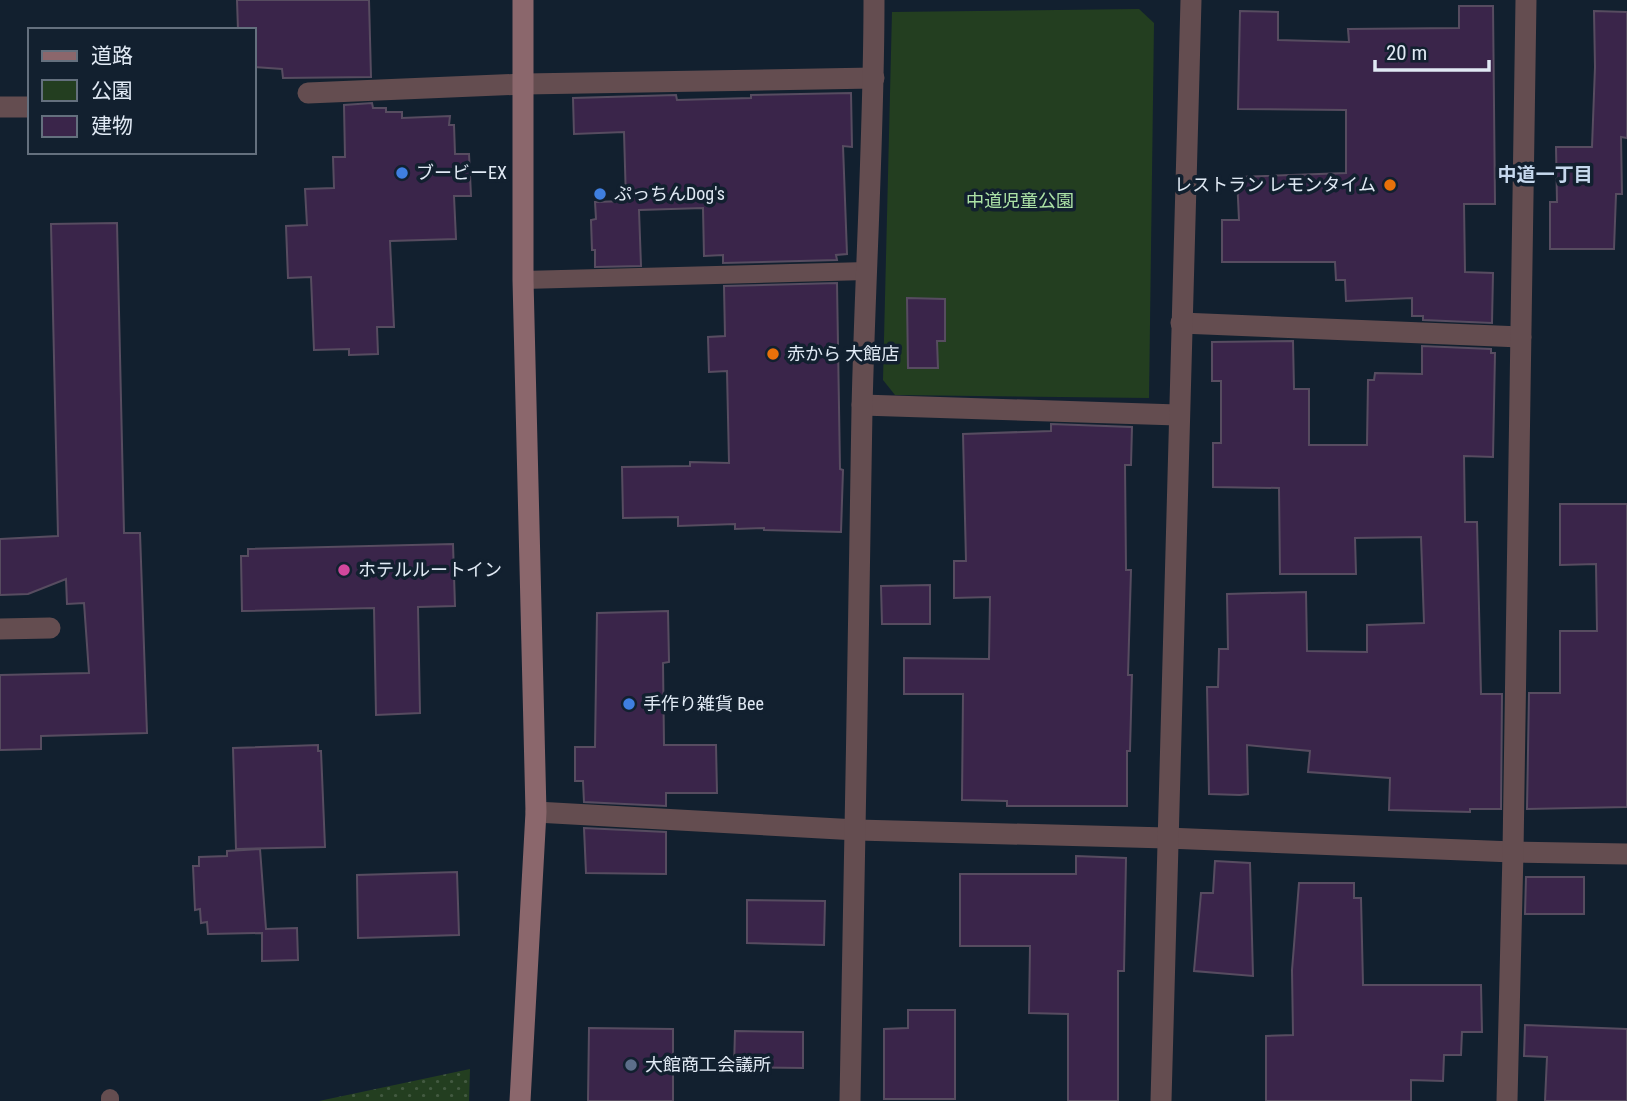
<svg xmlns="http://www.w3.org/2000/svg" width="1627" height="1101" font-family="'Roboto Condensed','Noto Sans JP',sans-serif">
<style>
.grass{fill:url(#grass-dots)}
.green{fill:#233e20}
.building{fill:#3a254a;stroke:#574c60;stroke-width:2}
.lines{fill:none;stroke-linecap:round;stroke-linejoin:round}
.lane{stroke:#644d50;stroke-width:18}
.street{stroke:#644d50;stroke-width:21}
.secondary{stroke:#8b676c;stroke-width:21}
.shop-dot{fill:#3f7fe0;stroke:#12202f;stroke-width:2.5}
.food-dot{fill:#e8710a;stroke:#12202f;stroke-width:2.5}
.hotel-dot{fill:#d1479c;stroke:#12202f;stroke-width:2.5}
.service-dot{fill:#5c6f8a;stroke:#12202f;stroke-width:2.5}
.labels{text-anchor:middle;stroke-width:7;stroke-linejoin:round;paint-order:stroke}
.poi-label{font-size:18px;fill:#e0e9f4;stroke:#12202f;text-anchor:start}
.park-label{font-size:18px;fill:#ace2a6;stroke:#12202f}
.neighbourhood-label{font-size:19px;font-weight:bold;fill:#c6d8ed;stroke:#12202f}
</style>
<defs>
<pattern id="grass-dots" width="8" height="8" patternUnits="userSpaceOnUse" patternTransform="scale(1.75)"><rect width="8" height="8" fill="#233e20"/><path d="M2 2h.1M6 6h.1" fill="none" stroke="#435a41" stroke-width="1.8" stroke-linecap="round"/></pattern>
</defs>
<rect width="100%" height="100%" fill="#12202f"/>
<!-- grass -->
<path class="grass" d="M 470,1069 L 469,1101 L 319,1101 Z"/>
<!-- green -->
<path class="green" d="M 1139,9 L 1154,23 L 1149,398 L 895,395 L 883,380 L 892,12 Z"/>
<!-- building -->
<g class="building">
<path d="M 237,0 L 369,0 L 371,77 L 283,78 L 282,69 L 254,67 L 254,30 L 238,30 Z"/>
<path d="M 1459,6 L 1493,6 L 1495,204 L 1464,204 L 1465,272 L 1493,273 L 1492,323 L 1423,320 L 1423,316 L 1412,316 L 1412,298 L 1346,301 L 1345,280 L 1336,280 L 1335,262 L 1222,262 L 1222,220 L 1239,220 L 1237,177 L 1346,173 L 1346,110 L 1238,109 L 1240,11 L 1278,12 L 1278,40 L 1349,42 L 1348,29 L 1459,28 Z"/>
<path d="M 1594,11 L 1627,12 L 1627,138 L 1621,137 L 1622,194 L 1616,194 L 1614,249 L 1550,249 L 1550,202 L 1557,202 L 1556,147 L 1592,147 L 1595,67 Z"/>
<path d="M 851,93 L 852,147 L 843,146 L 847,254 L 836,255 L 837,260 L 723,263 L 723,255 L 704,256 L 703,208 L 639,210 L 641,266 L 595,267 L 595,250 L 592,250 L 591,220 L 596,219 L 595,202 L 626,201 L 624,132 L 574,134 L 573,98 L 676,95 L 677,100 L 751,98 L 751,95 Z"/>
<path d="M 372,103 L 373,108 L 386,108 L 386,112 L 402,112 L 402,118 L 450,116 L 449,125 L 454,125 L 455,154 L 469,154 L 471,196 L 454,196 L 456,239 L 390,241 L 394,327 L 377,327 L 378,354 L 349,355 L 349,349 L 314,350 L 311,277 L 288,278 L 286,226 L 307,225 L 305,189 L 334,188 L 333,157 L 345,157 L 344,105 Z"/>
<path d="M 117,223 L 124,533 L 140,533 L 147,733 L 41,736 L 41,749 L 0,750 L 0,675 L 89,673 L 84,603 L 67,604 L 66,579 L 28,594 L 0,595 L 0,539 L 58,536 L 51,224 Z"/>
<path d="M 837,283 L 840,469 L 843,470 L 841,532 L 764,530 L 764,528 L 735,529 L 735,524 L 678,526 L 678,517 L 623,518 L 622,467 L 690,466 L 690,462 L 729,463 L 727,371 L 709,372 L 708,337 L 725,336 L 724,286 Z"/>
<path d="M 907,298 L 945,299 L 945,341 L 937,341 L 938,368 L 908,368 Z"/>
<path d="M 1293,341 L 1294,389 L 1309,389 L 1309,445 L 1367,445 L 1368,380 L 1374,380 L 1375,373 L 1422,374 L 1422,346 L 1491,349 L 1491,353 L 1495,353 L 1493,457 L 1464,456 L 1465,522 L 1477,522 L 1481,694 L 1502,694 L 1501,809 L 1470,809 L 1470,812 L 1389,810 L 1390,778 L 1308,772 L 1310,751 L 1247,745 L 1248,794 L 1240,795 L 1209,794 L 1207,687 L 1218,687 L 1219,649 L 1228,649 L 1227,594 L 1306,592 L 1307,651 L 1367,652 L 1367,625 L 1424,623 L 1421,537 L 1355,538 L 1356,574 L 1280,574 L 1279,488 L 1213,487 L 1213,443 L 1221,443 L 1221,381 L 1212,381 L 1212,342 Z"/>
<path d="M 1051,424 L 1132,427 L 1131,465 L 1125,465 L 1126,570 L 1131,570 L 1128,675 L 1132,675 L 1130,751 L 1127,751 L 1127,806 L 1007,806 L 1007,801 L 962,800 L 963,694 L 904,694 L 904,658 L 989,659 L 990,597 L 954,598 L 954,561 L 966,561 L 963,434 L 1051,431 Z"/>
<path d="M 1560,504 L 1627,504 L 1627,807 L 1527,809 L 1529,693 L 1560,693 L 1560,631 L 1597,631 L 1596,564 L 1560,565 Z"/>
<path d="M 453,544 L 455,606 L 418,607 L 420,713 L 376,715 L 374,608 L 242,611 L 241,556 L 248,556 L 248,549 Z"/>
<path d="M 930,585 L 930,624 L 882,624 L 881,586 Z"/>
<path d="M 668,611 L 669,662 L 663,663 L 664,745 L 716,745 L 717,793 L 666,793 L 666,806 L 584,802 L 583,781 L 575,781 L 575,747 L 595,747 L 597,613 Z"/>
<path d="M 318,745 L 318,751 L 321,751 L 325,847 L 236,849 L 233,748 Z"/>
<path d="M 584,828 L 666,832 L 666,874 L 586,873 Z"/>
<path d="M 260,849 L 266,929 L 297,928 L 298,960 L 262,961 L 262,933 L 208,934 L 207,922 L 201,923 L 200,909 L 195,910 L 193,866 L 199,866 L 199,857 L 227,856 L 227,851 Z"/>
<path d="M 1076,856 L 1126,858 L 1124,971 L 1118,971 L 1118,1101 L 1068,1101 L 1068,1014 L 1029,1013 L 1030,946 L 960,946 L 960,874 L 1076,874 Z"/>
<path d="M 1215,861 L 1250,863 L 1253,976 L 1194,971 L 1201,893 L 1213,893 Z"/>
<path d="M 457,872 L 459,935 L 358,938 L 357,875 Z"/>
<path d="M 1526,877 L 1584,877 L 1584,914 L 1525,914 Z"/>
<path d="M 1299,883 L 1354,883 L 1354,898 L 1361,898 L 1363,985 L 1481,985 L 1482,1032 L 1462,1032 L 1461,1055 L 1444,1055 L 1443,1081 L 1411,1080 L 1411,1101 L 1266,1101 L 1266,1036 L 1293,1035 L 1292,970 Z"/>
<path d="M 747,900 L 825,901 L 824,945 L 747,943 Z"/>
<path d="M 908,1010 L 955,1010 L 955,1099 L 884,1099 L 884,1029 L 908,1028 Z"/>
<path d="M 1525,1025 L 1627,1029 L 1627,1101 L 1545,1101 L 1547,1057 L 1524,1056 Z"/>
<path d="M 589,1028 L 673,1029 L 673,1101 L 588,1101 Z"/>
<path d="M 735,1031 L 803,1032 L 803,1068 L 734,1067 Z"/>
</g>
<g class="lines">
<!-- lane -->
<g class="lane">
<path d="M 523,280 L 867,271"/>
<path d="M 110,1101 L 110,1098"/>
</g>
<!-- street -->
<g class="street">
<path d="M 308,93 L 524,84 L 874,78"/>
<path d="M 0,107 L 30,107"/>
<path d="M 1181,323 L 1521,337"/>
<path d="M 862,405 L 1178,415"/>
<path d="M 0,629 L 50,628"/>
<path d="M 536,812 L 857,830 L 1167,838 L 1513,852 L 1627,854"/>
<path d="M 850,1101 C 856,870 857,640 862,409 C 865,273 874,137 874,0"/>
<path d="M 1161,1101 L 1191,0"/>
<path d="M 1507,1101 L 1513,852 L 1526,0"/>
</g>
<!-- secondary -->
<path class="secondary" d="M 520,1101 L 536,812 L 523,280 L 523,0"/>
</g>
<!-- markers -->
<g class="shop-dot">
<circle cx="402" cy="173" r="7"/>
<circle cx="600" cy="194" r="7"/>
<circle cx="629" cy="704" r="7"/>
</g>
<g class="food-dot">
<circle cx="1390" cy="185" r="7"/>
<circle cx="773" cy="354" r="7"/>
</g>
<circle class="hotel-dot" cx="344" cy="570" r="7"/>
<circle class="service-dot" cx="631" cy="1065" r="7"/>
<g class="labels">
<!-- poi labels -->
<g class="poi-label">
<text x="416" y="179">ブービーEX</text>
<text x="1376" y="191" text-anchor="end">レストラン レモンタイム</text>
<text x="614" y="200">ぷっちんDog's</text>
<text x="787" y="360">赤から 大館店</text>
<text x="358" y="576">ホテルルートイン</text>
<text x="643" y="710">手作り雑貨 Bee</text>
<text x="645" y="1071">大館商工会議所</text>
</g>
<!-- park labels -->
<g class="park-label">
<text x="1020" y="207">中道児童公園</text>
</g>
<!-- neighbourhood labels -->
<g class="neighbourhood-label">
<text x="1545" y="181">中道一丁目</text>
</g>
</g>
<!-- legend -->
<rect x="28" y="28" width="228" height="126" fill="#12202f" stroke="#64707e" stroke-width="2"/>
<rect x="42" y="51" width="35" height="10" fill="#8b676c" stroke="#64707e" stroke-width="2"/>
<text x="91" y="63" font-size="21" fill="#e0e9f4">道路</text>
<rect x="42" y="80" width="35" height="21" fill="#233e20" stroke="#64707e" stroke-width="2"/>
<text x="91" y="98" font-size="21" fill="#e0e9f4">公園</text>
<rect x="42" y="116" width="35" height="21" fill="#3a254a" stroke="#64707e" stroke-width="2"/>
<text x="91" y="133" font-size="21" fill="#e0e9f4">建物</text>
<!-- scale -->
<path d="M1375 60v10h114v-10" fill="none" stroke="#e0e9f4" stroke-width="3.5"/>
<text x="1386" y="60" font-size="21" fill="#e0e9f4" stroke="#12202f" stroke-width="5" paint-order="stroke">20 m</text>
</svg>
